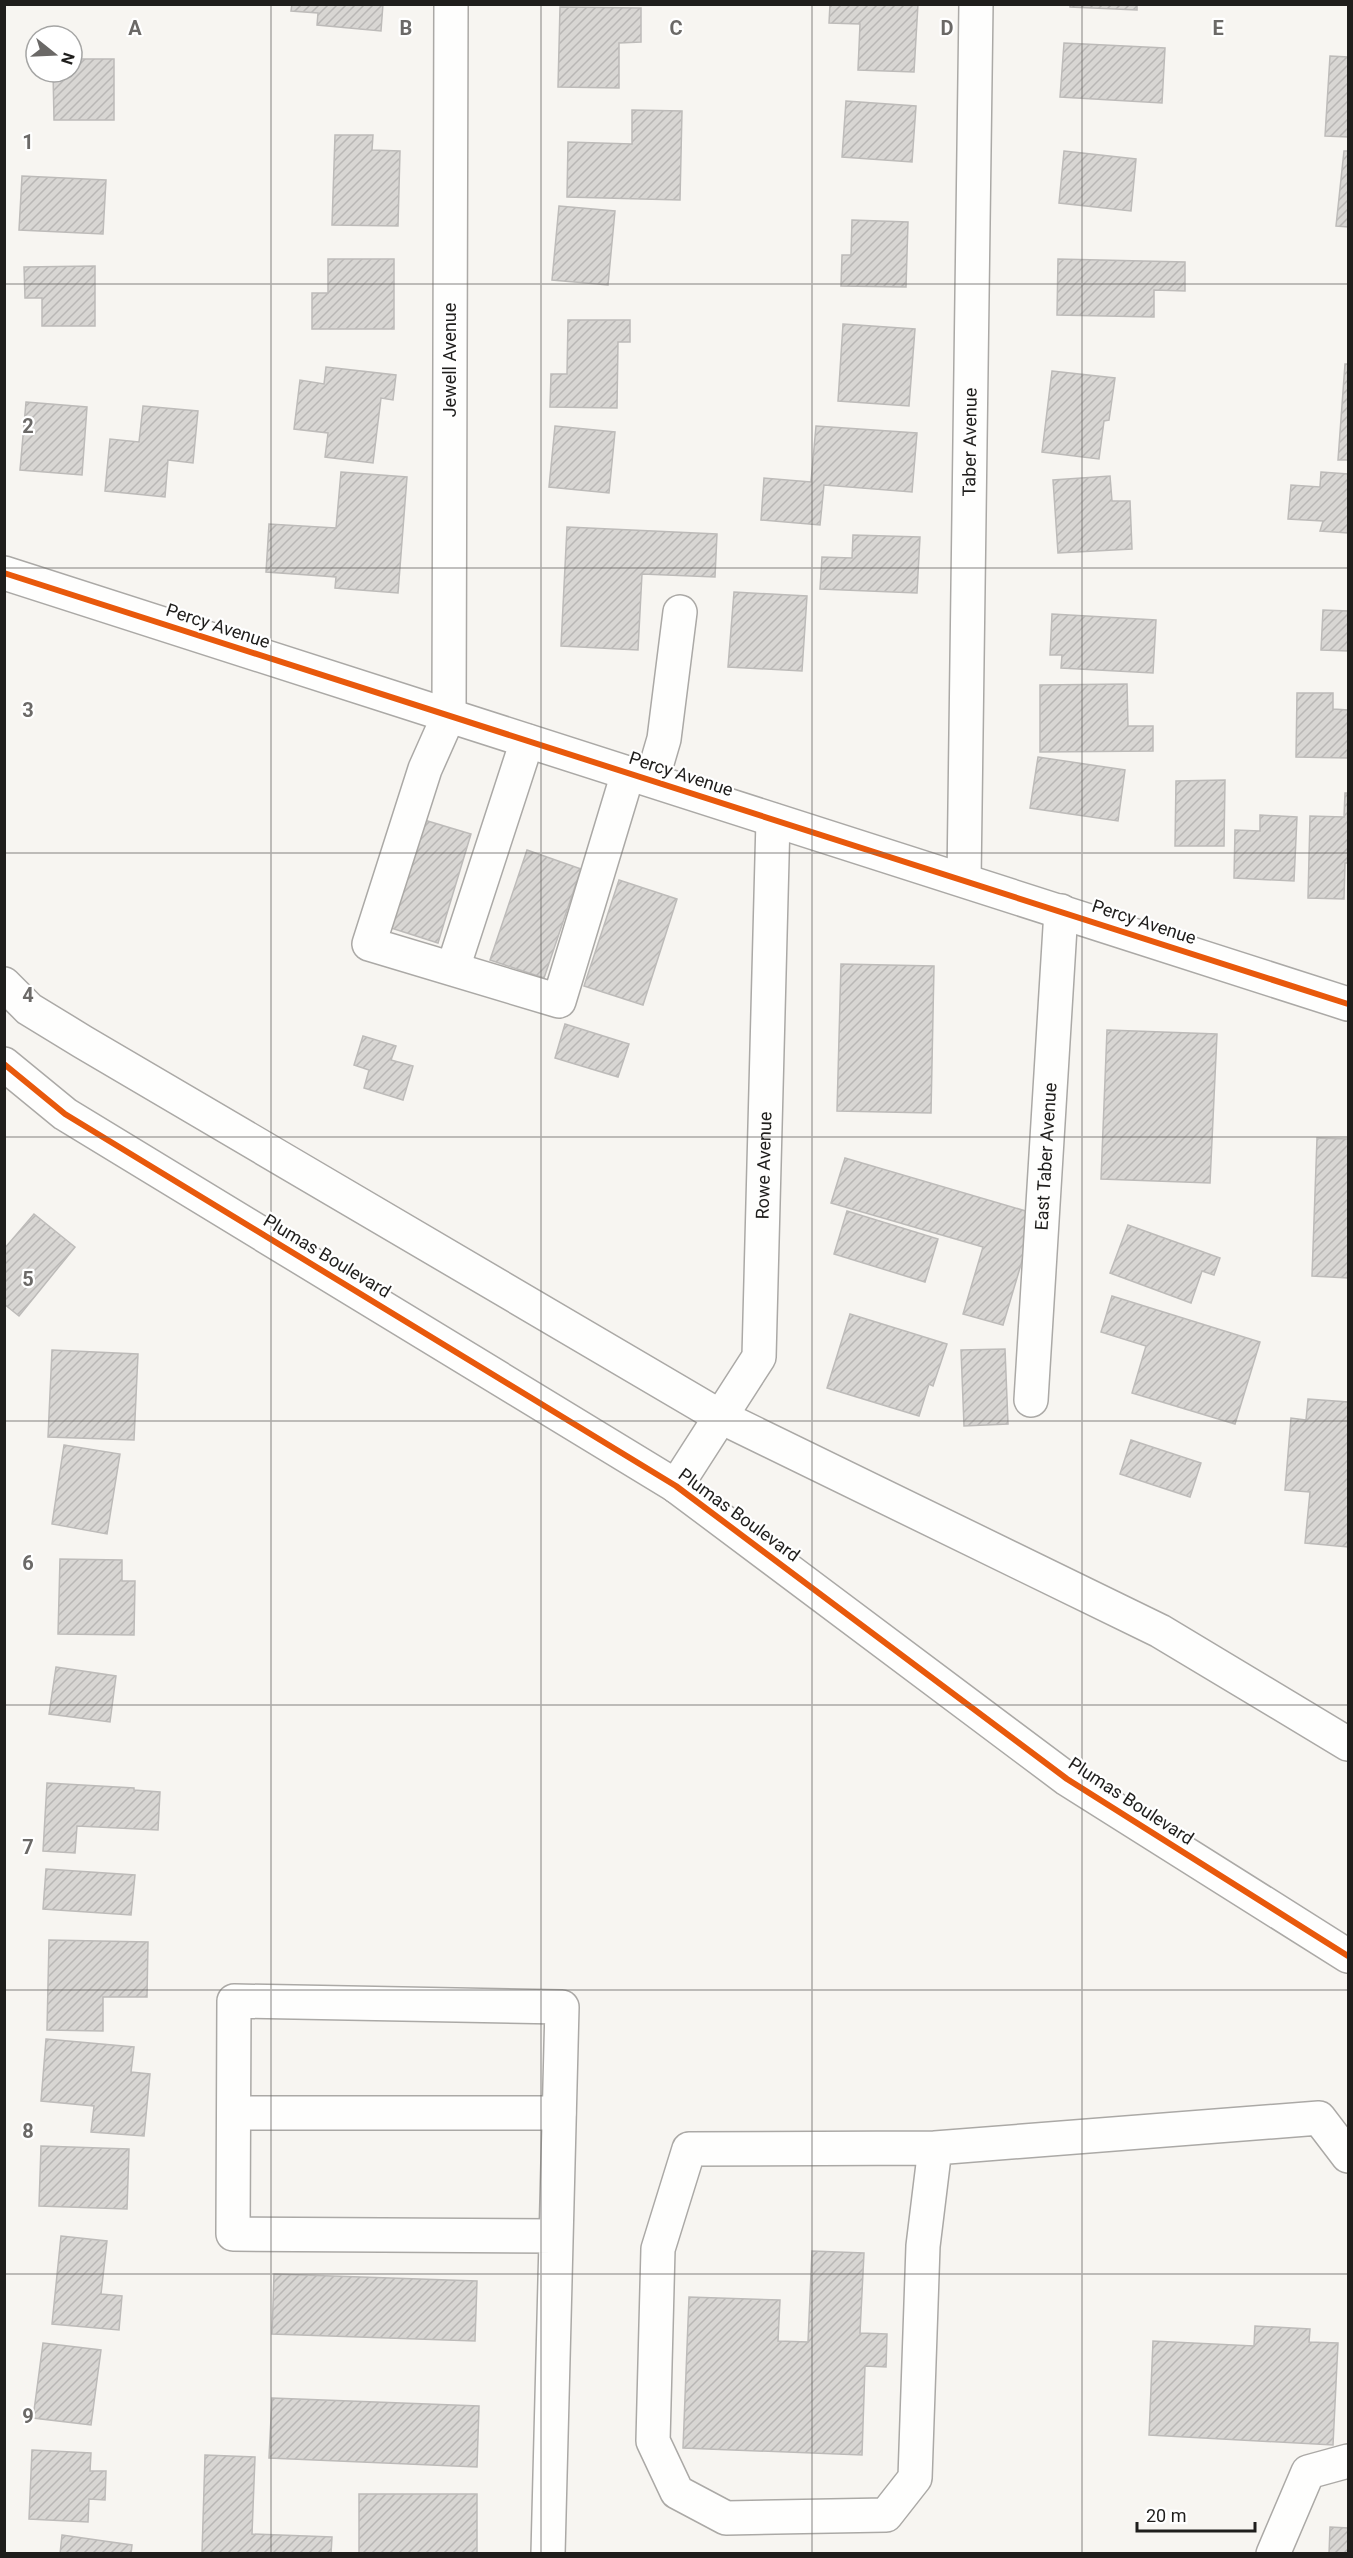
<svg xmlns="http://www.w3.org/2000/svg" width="1353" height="2558" font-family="Roboto,sans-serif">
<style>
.building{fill:url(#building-hatch);stroke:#bdbbb9;stroke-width:1.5}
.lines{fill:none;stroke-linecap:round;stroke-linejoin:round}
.minor-casing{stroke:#aba9a6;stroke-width:36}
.minor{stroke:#fefefd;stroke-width:33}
.cycleway-casing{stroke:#fff;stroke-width:10}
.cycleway{stroke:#e8590c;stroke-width:6}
.grid{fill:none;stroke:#6b6967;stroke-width:1.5;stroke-opacity:0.55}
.labels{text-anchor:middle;stroke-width:4.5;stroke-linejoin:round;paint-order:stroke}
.street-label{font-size:18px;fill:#1f1e1c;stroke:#fff}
.grid-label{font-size:20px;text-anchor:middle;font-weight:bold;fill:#6b6967;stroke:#fff;stroke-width:4.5;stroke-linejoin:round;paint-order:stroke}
</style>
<defs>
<pattern id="building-hatch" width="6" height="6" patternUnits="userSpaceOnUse" patternTransform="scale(1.5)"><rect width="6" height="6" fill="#d8d6d3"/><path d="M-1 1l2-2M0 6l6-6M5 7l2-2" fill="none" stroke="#b9b7b5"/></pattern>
</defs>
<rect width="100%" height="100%" fill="#f7f5f1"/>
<!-- building -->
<g class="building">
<path d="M 292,4 L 383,4 L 381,31 L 317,25 L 318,13 L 291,11 Z"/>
<path d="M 830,4 L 918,4 L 914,72 L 858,70 L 860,24 L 829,23 Z"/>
<path d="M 1070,4 L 1137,4 L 1137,10 L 1070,7 Z"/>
<path d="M 560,7 L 641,8 L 641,42 L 619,43 L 619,88 L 558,87 Z"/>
<path d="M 1064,43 L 1165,48 L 1162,103 L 1060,97 Z"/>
<path d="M 1330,56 L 1348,57 L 1348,137 L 1325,136 Z"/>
<path d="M 72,59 L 114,59 L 114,120 L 54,120 L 53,72 L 72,72 Z"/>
<path d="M 846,101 L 916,106 L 912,162 L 842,157 Z"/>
<path d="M 632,110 L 682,111 L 680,200 L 567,197 L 568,142 L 632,144 Z"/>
<path d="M 335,135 L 373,135 L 372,150 L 400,151 L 398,226 L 332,225 Z"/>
<path d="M 1064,151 L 1136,159 L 1131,211 L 1059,203 Z"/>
<path d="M 1344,151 L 1348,151 L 1348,227 L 1336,226 Z"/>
<path d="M 22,176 L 106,180 L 103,234 L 19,230 Z"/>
<path d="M 559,206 L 615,211 L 608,285 L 552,280 Z"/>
<path d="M 852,220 L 908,222 L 906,287 L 841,286 L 842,255 L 851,255 Z"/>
<path d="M 328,259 L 394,259 L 394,329 L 312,329 L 312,293 L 328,293 Z"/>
<path d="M 1058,259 L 1185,262 L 1185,291 L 1154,290 L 1154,317 L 1057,315 Z"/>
<path d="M 95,266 L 95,326 L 42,326 L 42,298 L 25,298 L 24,267 Z"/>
<path d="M 568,320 L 630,320 L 630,342 L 618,342 L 617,408 L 550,407 L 551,374 L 567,374 Z"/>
<path d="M 843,324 L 915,329 L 909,406 L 838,401 Z"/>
<path d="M 1345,364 L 1348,364 L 1348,460 L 1338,460 Z"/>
<path d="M 326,367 L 396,375 L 393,400 L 381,398 L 373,463 L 325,457 L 328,433 L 294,429 L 300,380 L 324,384 Z"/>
<path d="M 1052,371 L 1115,378 L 1109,420 L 1104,421 L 1099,459 L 1042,452 Z"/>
<path d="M 26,402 L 87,407 L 82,475 L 20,470 Z"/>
<path d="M 143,406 L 198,411 L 193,463 L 168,460 L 165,497 L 105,491 L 110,439 L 139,442 Z"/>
<path d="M 555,426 L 615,432 L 609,493 L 549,487 Z"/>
<path d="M 816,426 L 917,433 L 912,492 L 824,485 L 820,525 L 761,520 L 764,478 L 811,482 Z"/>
<path d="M 341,472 L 407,477 L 398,593 L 335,588 L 336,577 L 266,572 L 269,524 L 336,528 Z"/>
<path d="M 1321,472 L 1348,474 L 1348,533 L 1320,531 L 1323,521 L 1288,519 L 1291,485 L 1320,487 Z"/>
<path d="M 1110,476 L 1112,501 L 1130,501 L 1132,549 L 1058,553 L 1053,480 Z"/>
<path d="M 567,527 L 717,534 L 715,577 L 642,574 L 638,650 L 561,646 Z"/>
<path d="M 853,535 L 920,537 L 917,593 L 820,589 L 822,557 L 852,558 Z"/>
<path d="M 734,592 L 807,596 L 802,671 L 728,667 Z"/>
<path d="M 1323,610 L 1348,611 L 1348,651 L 1321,650 Z"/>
<path d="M 1052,614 L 1156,620 L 1153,673 L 1061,668 L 1062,655 L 1050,655 Z"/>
<path d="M 1127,684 L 1128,726 L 1153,726 L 1153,751 L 1040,752 L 1040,685 Z"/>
<path d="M 1297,693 L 1333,693 L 1333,709 L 1348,710 L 1348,758 L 1296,757 Z"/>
<path d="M 1038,757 L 1125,770 L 1118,821 L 1030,808 Z"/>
<path d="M 1225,780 L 1224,846 L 1175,846 L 1176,781 Z"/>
<path d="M 1345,793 L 1348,793 L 1348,863 L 1345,863 L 1344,899 L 1308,898 L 1310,816 L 1344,817 Z"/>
<path d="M 1260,815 L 1297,817 L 1294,881 L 1234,878 L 1235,830 L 1260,831 Z"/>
<path d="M 421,819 L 471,834 L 438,943 L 388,927 Z"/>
<path d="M 527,850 L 581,869 L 544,978 L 490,960 Z"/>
<path d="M 619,880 L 677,899 L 643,1005 L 584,986 Z"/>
<path d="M 841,964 L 934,966 L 931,1113 L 837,1111 Z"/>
<path d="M 565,1024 L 629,1044 L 618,1077 L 555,1058 Z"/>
<path d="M 1107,1030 L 1217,1034 L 1210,1183 L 1101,1179 Z"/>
<path d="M 363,1036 L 396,1046 L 391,1060 L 413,1066 L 403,1100 L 364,1088 L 369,1070 L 354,1065 Z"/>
<path d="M 1317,1138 L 1348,1139 L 1348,1278 L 1312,1276 Z"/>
<path d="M 845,1158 L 1036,1214 L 1003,1325 L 963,1314 L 983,1247 L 831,1203 Z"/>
<path d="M 847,1211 L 938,1239 L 925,1282 L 834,1254 Z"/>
<path d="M 34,1214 L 75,1247 L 19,1316 L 4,1304 L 4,1249 Z"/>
<path d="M 1128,1225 L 1220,1258 L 1214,1275 L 1202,1271 L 1191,1303 L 1110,1273 Z"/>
<path d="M 1112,1296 L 1260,1342 L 1235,1424 L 1132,1393 L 1146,1346 L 1101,1332 Z"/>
<path d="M 850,1314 L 947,1344 L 933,1386 L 929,1384 L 919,1416 L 827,1388 Z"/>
<path d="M 1005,1349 L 1008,1424 L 964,1426 L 961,1350 Z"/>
<path d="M 52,1350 L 138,1354 L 134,1440 L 48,1437 Z"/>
<path d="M 1308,1399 L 1348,1402 L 1348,1547 L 1305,1543 L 1310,1492 L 1285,1490 L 1291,1418 L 1306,1420 Z"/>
<path d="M 1131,1440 L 1201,1463 L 1190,1497 L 1120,1474 Z"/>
<path d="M 64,1445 L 120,1454 L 107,1534 L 52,1524 Z"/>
<path d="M 60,1559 L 122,1560 L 122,1581 L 135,1581 L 134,1635 L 58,1634 Z"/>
<path d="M 56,1667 L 116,1676 L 110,1722 L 49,1714 Z"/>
<path d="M 47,1783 L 134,1788 L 134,1790 L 160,1792 L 158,1830 L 77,1826 L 75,1853 L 43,1851 Z"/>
<path d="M 46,1869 L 135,1875 L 131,1915 L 43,1909 Z"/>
<path d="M 49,1940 L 148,1942 L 147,1997 L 103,1997 L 103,2031 L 47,2030 Z"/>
<path d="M 46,2039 L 134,2047 L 131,2072 L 150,2074 L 144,2136 L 91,2132 L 94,2106 L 41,2101 Z"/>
<path d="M 41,2146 L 129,2149 L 127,2209 L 39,2206 Z"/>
<path d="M 61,2236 L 107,2241 L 101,2294 L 122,2296 L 119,2330 L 52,2324 Z"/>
<path d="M 812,2251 L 864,2253 L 860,2333 L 887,2334 L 886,2367 L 865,2366 L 862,2455 L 683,2448 L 689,2297 L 780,2300 L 778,2341 L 808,2342 Z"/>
<path d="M 274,2274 L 477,2281 L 475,2341 L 272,2334 Z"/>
<path d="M 1255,2326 L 1310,2329 L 1309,2342 L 1338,2343 L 1333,2445 L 1149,2435 L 1153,2341 L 1254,2346 Z"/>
<path d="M 43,2343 L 101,2350 L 91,2425 L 33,2418 Z"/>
<path d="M 272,2398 L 479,2406 L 477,2467 L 269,2458 Z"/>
<path d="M 32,2450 L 91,2453 L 90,2471 L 106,2471 L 105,2500 L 89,2499 L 88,2522 L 29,2519 Z"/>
<path d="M 205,2455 L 255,2457 L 252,2534 L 332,2537 L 331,2554 L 202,2554 Z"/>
<rect x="359" y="2494" width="118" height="60"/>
<path d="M 1330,2527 L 1348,2528 L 1348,2554 L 1329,2554 Z"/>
<path d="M 62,2535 L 132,2545 L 131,2554 L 60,2554 Z"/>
</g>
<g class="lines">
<defs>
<g id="minor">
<path d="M 451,4 L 449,715 L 425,769 L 369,944 L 559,1001 L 628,773"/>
<path d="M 4,573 L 1348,1004"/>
<path d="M 652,780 L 664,739 L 680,612"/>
<path id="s1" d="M 964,880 L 976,4"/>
<path d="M 453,968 L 527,741"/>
<path d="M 4,984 L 29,1009 L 83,1042 L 721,1417 L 1160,1631 L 1348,1744"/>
<path d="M 4,1064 L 65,1114 L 676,1486 L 1067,1779 L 1348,1956"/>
<path id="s2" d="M 1031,1400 L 1061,911"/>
<path id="s3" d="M 676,1486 L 759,1357 L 773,820"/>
<path d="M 234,2113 L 559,2113"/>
<path d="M 935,2148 L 689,2149 L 658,2249 L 653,2441 L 677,2492 L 726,2518 L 886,2515 L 915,2478 L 923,2246 L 935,2148 L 1319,2118 L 1348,2156"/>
<path d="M 548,2554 L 562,2007 L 234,2001 L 233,2234 L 555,2236"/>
<path d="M 1273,2554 L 1308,2472 L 1348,2461"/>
</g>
</defs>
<!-- minor casing -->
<use href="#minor" class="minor-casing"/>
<!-- minor -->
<use href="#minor" class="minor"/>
<defs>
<g id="cycleway">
<path d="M 4,573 L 1348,1004"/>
<path d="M 4,1064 L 65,1114 L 676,1486 L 1067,1779 L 1348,1956"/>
</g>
</defs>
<!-- cycleway casing -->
<use href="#cycleway" class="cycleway-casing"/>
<!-- cycleway -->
<use href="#cycleway" class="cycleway"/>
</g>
<!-- grid -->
<path class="grid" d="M 271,4 L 271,2554M 541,4 L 541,2554M 812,4 L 812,2554M 1082,4 L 1082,2554M 4,284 L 1348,284M 4,568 L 1348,568M 4,853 L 1348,853M 4,1137 L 1348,1137M 4,1421 L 1348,1421M 4,1705 L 1348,1705M 4,1990 L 1348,1990M 4,2274 L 1348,2274"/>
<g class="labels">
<!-- street labels -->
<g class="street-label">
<text transform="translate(450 360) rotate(-90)" y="6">Jewell Avenue</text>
<text dy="6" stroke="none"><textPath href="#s1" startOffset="438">Taber Avenue</textPath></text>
<text transform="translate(218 626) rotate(18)" y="6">Percy Avenue</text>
<text transform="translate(681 774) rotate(18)" y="6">Percy Avenue</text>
<text transform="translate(1144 922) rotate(18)" y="6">Percy Avenue</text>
<text dy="6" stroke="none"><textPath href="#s2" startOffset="244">East Taber Avenue</textPath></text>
<text dy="6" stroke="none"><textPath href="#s3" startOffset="345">Rowe Avenue</textPath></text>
<text transform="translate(327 1256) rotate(31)" y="6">Plumas Boulevard</text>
<text transform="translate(739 1515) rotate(36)" y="6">Plumas Boulevard</text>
<text transform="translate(1131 1801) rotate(33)" y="6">Plumas Boulevard</text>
</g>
</g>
<g class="grid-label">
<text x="135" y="35">A</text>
<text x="406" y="35">B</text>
<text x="676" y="35">C</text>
<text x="947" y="35">D</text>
<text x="1218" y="35">E</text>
<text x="28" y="149">1</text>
<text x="28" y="433">2</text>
<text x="28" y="717">3</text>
<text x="28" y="1002">4</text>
<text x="28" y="1286">5</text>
<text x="28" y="1570">6</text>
<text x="28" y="1854">7</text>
<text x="28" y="2138">8</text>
<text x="28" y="2423">9</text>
</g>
<!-- border -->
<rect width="1353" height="2558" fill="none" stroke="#1f1e1c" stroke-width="12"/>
<!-- north arrow -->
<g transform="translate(54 54) rotate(108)"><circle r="28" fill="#ffffff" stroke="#a5a5a4" stroke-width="1.5"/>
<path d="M0-4.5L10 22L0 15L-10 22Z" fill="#6b6967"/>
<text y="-9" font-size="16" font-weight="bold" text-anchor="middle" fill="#1f1e1c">N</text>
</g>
<!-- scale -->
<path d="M1137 2522v9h118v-9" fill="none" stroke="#1f1e1c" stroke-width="3"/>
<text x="1146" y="2522" font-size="18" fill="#1f1e1c" stroke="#ffffff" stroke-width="4.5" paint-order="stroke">20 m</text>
</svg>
